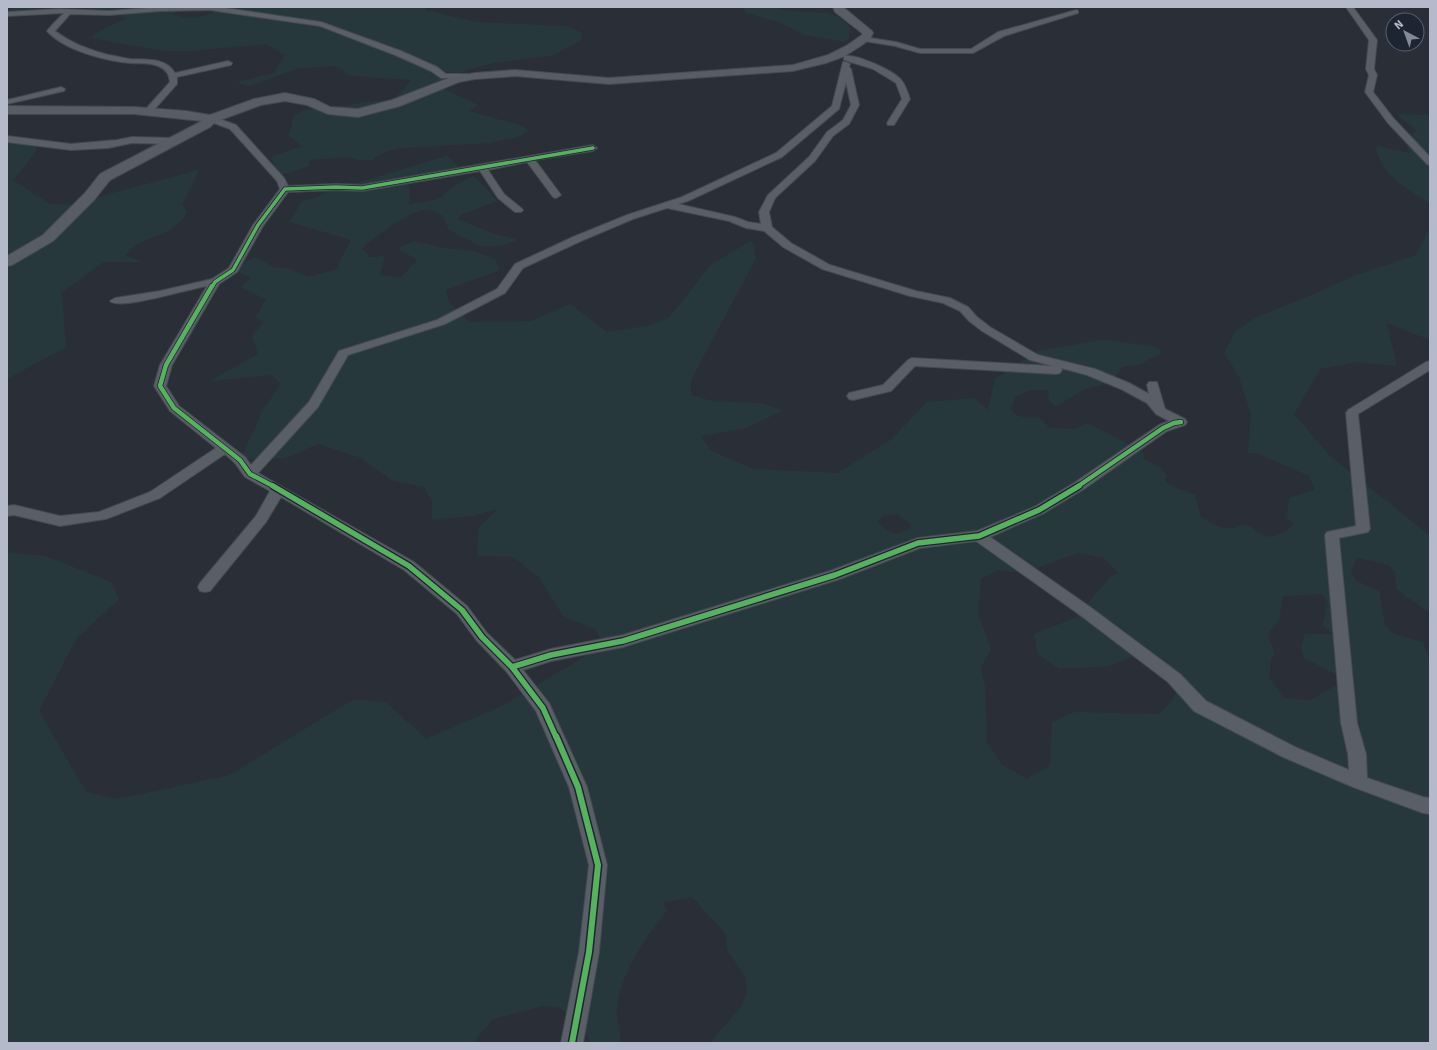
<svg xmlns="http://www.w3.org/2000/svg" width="1437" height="1050" font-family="Signika,sans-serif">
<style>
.green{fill:#27383d;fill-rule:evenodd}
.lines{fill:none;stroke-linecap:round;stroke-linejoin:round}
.street-casing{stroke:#464950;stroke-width:2}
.secondary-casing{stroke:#464950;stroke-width:2}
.street{fill:#5a5e66;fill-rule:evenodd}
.secondary{fill:#585c64;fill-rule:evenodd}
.cycleway-far3-casing{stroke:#1d2432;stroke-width:5}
.cycleway-far2-casing{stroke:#1d2432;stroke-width:6}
.cycleway-far1-casing{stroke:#1d2432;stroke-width:8}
.cycleway-casing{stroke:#1d2432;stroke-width:9}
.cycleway-far3{stroke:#56b35d;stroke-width:3.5}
.cycleway-far2{stroke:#56b35d;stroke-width:4.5}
.cycleway-far1{stroke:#56b35d;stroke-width:5.5}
.cycleway{stroke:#56b35d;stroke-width:6}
</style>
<rect width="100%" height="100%" fill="#2a2e37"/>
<!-- green -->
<g class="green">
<path d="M 14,7 L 188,7 L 173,14 C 194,23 209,13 229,7 L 427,7 L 425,10 L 476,22 L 566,26 L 582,33 L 581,40 L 554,55 L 494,63 L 446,76 L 475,76 L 438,86 L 478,105 L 469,111 L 522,126 L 529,131 L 518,137 L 490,143 L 399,148 L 380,154 L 373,160 L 358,160 L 347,157 L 310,160 L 309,166 L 278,176 L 271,157 L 302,146 L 289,136 L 293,117 L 304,110 L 395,99 L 411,80 L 351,76 L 336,66 L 299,68 L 249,86 L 236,82 L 274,73 L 285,55 L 266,44 L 192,51 L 164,51 L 91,38 L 96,33 L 127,18 C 97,6 40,12 7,14 L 7,10 Z"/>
<path d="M 744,7 L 772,7 L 788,11 L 825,13 L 837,16 L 850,27 L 849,38 L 844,42 L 805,35 L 777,21 L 759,17 L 745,12 Z"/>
<path d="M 1397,114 L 1430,115 L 1430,204 C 1409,189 1379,174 1376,146 L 1410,153 L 1404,140 L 1417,131 Z"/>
<path d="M 19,141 L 35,143 L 37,150 L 13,180 L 48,203 L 64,205 L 86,202 L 105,195 L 199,170 L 182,204 L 187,212 C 172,237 158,232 136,245 C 132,248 129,252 125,256 L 143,262 L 104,262 L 62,292 L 66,347 L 7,379 L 7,143 Z"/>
<path d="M 447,156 L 460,167 L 406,181 L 410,188 L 409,204 L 438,199 L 457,184 L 473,176 L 485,187 L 497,201 L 462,214 L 457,219 L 492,233 L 518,240 L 500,246 L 483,247 L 449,230 L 443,216 C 439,214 434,211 429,210 C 413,207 374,237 362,249 L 370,257 L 385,256 L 380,275 L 400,278 L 417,260 L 398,248 L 415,241 L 444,248 L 474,251 L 495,259 L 500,270 L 446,290 L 449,302 L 469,322 L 531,321 L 570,304 L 607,332 L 652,325 L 669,318 L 711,265 L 752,240 L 756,258 L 691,380 L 691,395 L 712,401 L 762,403 L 782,411 L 746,428 L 701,436 L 710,450 L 753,469 L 838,473 L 892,439 L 927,402 L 974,398 L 988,410 L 995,379 L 1038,351 L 1103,340 L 1152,346 L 1163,352 L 1140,364 L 1122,367 C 1110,390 1100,382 1081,391 C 1073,396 1065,401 1056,406 L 1049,401 L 1048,390 L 1031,390 L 1016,396 L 1011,408 C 1016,419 1027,418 1038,417 L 1050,428 L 1076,429 L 1087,423 L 1143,452 L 1143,458 L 1161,468 L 1167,475 L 1165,481 L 1173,487 L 1195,495 L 1201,517 C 1210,522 1221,530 1233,528 C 1237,528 1239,524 1244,525 C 1256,527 1252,529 1260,534 C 1272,541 1285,532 1294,525 L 1287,517 L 1289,498 L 1315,490 L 1309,476 L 1257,453 L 1248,453 L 1251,415 L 1239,376 L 1224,353 L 1235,332 L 1255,318 L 1328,288 L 1351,277 L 1416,255 L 1430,228 L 1430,340 L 1387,323 L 1397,366 L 1355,362 L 1320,369 L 1294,414 L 1329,455 L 1430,536 L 1430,613 L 1396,589 L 1395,573 L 1389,565 L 1357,558 L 1351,571 L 1355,580 L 1379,591 L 1385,626 L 1394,634 L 1423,642 L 1430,661 L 1430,1043 L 710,1043 L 741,1007 L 747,992 L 745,976 L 727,950 L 726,934 L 692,897 L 663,903 L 667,911 C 644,939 623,970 617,1006 C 615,1018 622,1031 620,1043 L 590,1043 L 584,1028 L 560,1008 L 543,1006 L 493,1019 L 473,1043 L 7,1043 L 7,552 L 46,556 L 111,582 L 119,599 L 76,639 L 39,711 L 86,792 L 118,799 L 230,775 L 354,699 L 387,703 L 426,739 L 500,707 L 604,645 L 595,629 L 563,616 L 539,577 L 513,557 L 477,556 L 479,527 L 498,509 L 473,516 L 432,520 L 432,502 L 424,487 L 393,481 L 361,458 L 318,444 L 285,458 L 240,460 L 263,410 L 281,384 L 272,375 L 210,381 L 258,354 L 252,335 L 264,322 L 256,317 L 266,299 L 241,288 L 251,277 L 233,270 L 255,257 L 274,267 L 290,269 L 308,277 L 337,269 L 340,261 L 351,240 L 290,222 L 302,201 L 318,197 L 336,187 L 364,181 ZM 897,514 L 911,524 L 910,529 C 893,537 890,534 877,522 L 883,516 ZM 1079,553 L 1104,558 L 1119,573 L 1111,576 L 1075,618 L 1034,634 L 1038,654 L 1059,669 L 1109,666 L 1130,657 L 1156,664 L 1180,681 L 1173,700 L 1159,714 L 1075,712 L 1052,722 L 1050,766 L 1027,779 L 1001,764 L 987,742 L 985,687 L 981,667 L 991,650 L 978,613 L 981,579 L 998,570 L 1021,573 ZM 1322,594 L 1328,602 L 1323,625 L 1333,634 L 1305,634 L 1301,648 L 1304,658 L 1337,675 L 1336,685 L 1311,700 L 1284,698 L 1269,678 L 1271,659 L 1275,654 L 1268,634 L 1279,620 L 1283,596 Z"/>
</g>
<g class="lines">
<defs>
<g id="street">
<path d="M 159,7 L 218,7 L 321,22 L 401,51 L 437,67 L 446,74 L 475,74 L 479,76 L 475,78 L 441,78 L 431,71 L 395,55 L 320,26 L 210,10 L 160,11 L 109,15 L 70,14 L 55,31 C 71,43 89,50 109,55 C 116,56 123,58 130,59 C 147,60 165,57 175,73 L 228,61 L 232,63 L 231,65 L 177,77 L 177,84 L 152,112 L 149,113 L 145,110 L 170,82 C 169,75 167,70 160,67 C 151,62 140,64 130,63 C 105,61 64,50 47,31 L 53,24 L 64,13 L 7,16 L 7,12 L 59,9 L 109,11 Z"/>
<path d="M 1346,7 L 1353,7 L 1377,40 L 1374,69 L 1377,75 L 1373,92 L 1394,119 L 1430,157 L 1430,165 L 1427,164 L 1388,123 L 1365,92 L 1369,75 L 1366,69 L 1369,40 Z"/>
<path d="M 1076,10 L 1078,11 L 1078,13 L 1004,36 L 973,53 L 920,53 L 895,46 L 864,41 L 860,39 L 864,37 L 896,42 L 920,49 L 971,49 L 998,32 Z"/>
<path d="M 844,56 C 857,54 895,71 902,81 C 906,86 908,94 910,99 L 894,125 L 888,125 L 887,123 L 902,99 L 896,83 L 873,69 L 844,60 Z"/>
<path d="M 843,62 L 846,62 L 850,64 L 849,67 L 851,69 L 859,105 L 849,124 L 833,136 L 815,161 L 775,198 L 769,212 L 772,227 L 791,243 L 830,265 L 916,291 L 950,298 L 968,307 L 977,317 L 990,327 L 1038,355 L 1095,369 L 1129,383 L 1149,394 L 1147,385 L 1149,382 L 1157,382 L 1165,409 L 1185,419 L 1187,422 L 1185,425 L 1167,431 L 1084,489 L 1044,513 L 990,537 L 1090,607 L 1180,674 L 1206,701 L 1295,747 L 1349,770 L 1348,754 L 1341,723 L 1325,535 L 1327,532 L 1356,526 L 1346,413 L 1348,410 L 1426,362 L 1430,361 L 1430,370 L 1358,414 L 1370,529 L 1368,532 L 1339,538 L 1357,723 L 1366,754 L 1367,778 L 1423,797 L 1430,798 L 1430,814 L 1423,813 L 1353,787 L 1283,757 L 1194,711 L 1168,682 L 1080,615 L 976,541 L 920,548 L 840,579 L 623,647 L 551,661 L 523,670 L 549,703 L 587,787 L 607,865 L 599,952 L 583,1043 L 561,1043 L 579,952 L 589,865 L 569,787 L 536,711 L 506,671 L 477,641 L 457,614 L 404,570 L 281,497 L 266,522 L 210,591 L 205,592 L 200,591 L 198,587 L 200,583 L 256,516 L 270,491 L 245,477 L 235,463 L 225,454 L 160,498 L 106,519 L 60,526 L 14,515 L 7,516 L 7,506 L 14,505 L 60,516 L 99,512 L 150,492 L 216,448 L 170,411 L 154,386 L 160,365 L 207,286 C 192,288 118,311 110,301 L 115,298 L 160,291 L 212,279 L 229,268 L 253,225 L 280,189 L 277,181 L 230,129 L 208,121 L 207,119 L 208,117 L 214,117 L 236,125 L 284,178 L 288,186 L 336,184 L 362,185 L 593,145 L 597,148 L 593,151 L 535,160 L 561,195 L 556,198 L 553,197 L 527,162 L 488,170 L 504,194 L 521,208 L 523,210 L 521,212 L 515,212 L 498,198 L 480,171 L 362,191 L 336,190 L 288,192 L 263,226 L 237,272 L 219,284 L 172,365 L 166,386 L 179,406 L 245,457 L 251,465 L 309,402 L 339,351 L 437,320 L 497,289 L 515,264 L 573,237 L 627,215 L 682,197 L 776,153 L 832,106 ZM 846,82 L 851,105 L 843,120 L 827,132 L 809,157 L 768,195 L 759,212 L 761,224 L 748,222 L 735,217 L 678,204 L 688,201 L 782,157 L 839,109 ZM 667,208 L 729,221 L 746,228 L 764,231 L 783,247 L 822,269 L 910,296 L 943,303 L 960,311 L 969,321 L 982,331 L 1030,360 L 1053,366 L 912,358 L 908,360 L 883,385 L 849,393 L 847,396 L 849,399 L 853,400 L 891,391 L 915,366 L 1056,374 L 1060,373 L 1062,370 L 1061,368 L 1087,375 L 1121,389 L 1147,403 L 1156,414 L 1169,421 L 1159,425 L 1074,483 L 1034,507 L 977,531 L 918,538 L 830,571 L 623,635 L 551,649 L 515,660 L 487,633 L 467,606 L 414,562 L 258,473 L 318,407 L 348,355 L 445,324 L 505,293 L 523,268 L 581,241 L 633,219 Z"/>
<path d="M 61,87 L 65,89 L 64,91 L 7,104 L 7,100 Z"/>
<path d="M 7,136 L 71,144 L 117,140 L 132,137 L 173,138 L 177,141 L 173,144 L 132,143 L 108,148 L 71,150 L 7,142 Z"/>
</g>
<path id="secondary" d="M 833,7 L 843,7 L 872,31 L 873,33 L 870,39 L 862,45 L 845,56 L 826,63 L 793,71 L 609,84 L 515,76 L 475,79 L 459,82 L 400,106 L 358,117 L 328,114 L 307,105 L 285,101 L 261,105 L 215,122 L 210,127 L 110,180 L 95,199 L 53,241 L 12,265 L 7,266 L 7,256 L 43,235 L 85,193 L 100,174 L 202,121 L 134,114 L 7,114 L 7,106 L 134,107 L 186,111 L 210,115 L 254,99 L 285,93 L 314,99 L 330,107 L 358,109 L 392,100 L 452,77 L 475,73 L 515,70 L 609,78 L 793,65 L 828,55 L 846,46 L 862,35 L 862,33 L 835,12 Z"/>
</defs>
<!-- street casing -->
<use href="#street" class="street-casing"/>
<!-- secondary casing -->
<use href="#secondary" class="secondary-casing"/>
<!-- street -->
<use href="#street" class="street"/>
<!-- secondary -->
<use href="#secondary" class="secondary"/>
<defs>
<path id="cycleway-far3" d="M 212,287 L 215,282 L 233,270 L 258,225 L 285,189 L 336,187 L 362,188 L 593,148"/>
<g id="cycleway-far2">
<path d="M 212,286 L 166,365 L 160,386 L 174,408 L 240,460 L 250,474 L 275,487"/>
<path d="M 1077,487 L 1163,428 L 1174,423 L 1181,422"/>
</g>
<g id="cycleway-far1">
<path d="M 273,486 L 409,566 L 462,610 L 482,637 L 512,667 L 543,708 L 556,737"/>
<path d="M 512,667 L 551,655 L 623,641 L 835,575 L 918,543 L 979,536 L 1039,510 L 1079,486"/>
</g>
<path id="cycleway" d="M 556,736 L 578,787 L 598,865 L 589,952 L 572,1043"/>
</defs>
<!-- cycleway-far3 casing -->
<use href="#cycleway-far3" class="cycleway-far3-casing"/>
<!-- cycleway-far2 casing -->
<use href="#cycleway-far2" class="cycleway-far2-casing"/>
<!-- cycleway-far1 casing -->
<use href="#cycleway-far1" class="cycleway-far1-casing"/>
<!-- cycleway casing -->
<use href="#cycleway" class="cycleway-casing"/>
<!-- cycleway-far3 -->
<use href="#cycleway-far3" class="cycleway-far3"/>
<!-- cycleway-far2 -->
<use href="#cycleway-far2" class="cycleway-far2"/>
<!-- cycleway-far1 -->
<use href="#cycleway-far1" class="cycleway-far1"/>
<!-- cycleway -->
<use href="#cycleway" class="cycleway"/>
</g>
<!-- border -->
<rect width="1437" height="1050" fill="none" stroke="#b4bac9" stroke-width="16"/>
<!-- north arrow -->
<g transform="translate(1405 32) rotate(319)"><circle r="19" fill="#1d2432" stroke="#59606e"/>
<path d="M0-3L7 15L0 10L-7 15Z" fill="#848996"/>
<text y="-6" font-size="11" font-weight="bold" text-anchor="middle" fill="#b4bac9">N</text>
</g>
</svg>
